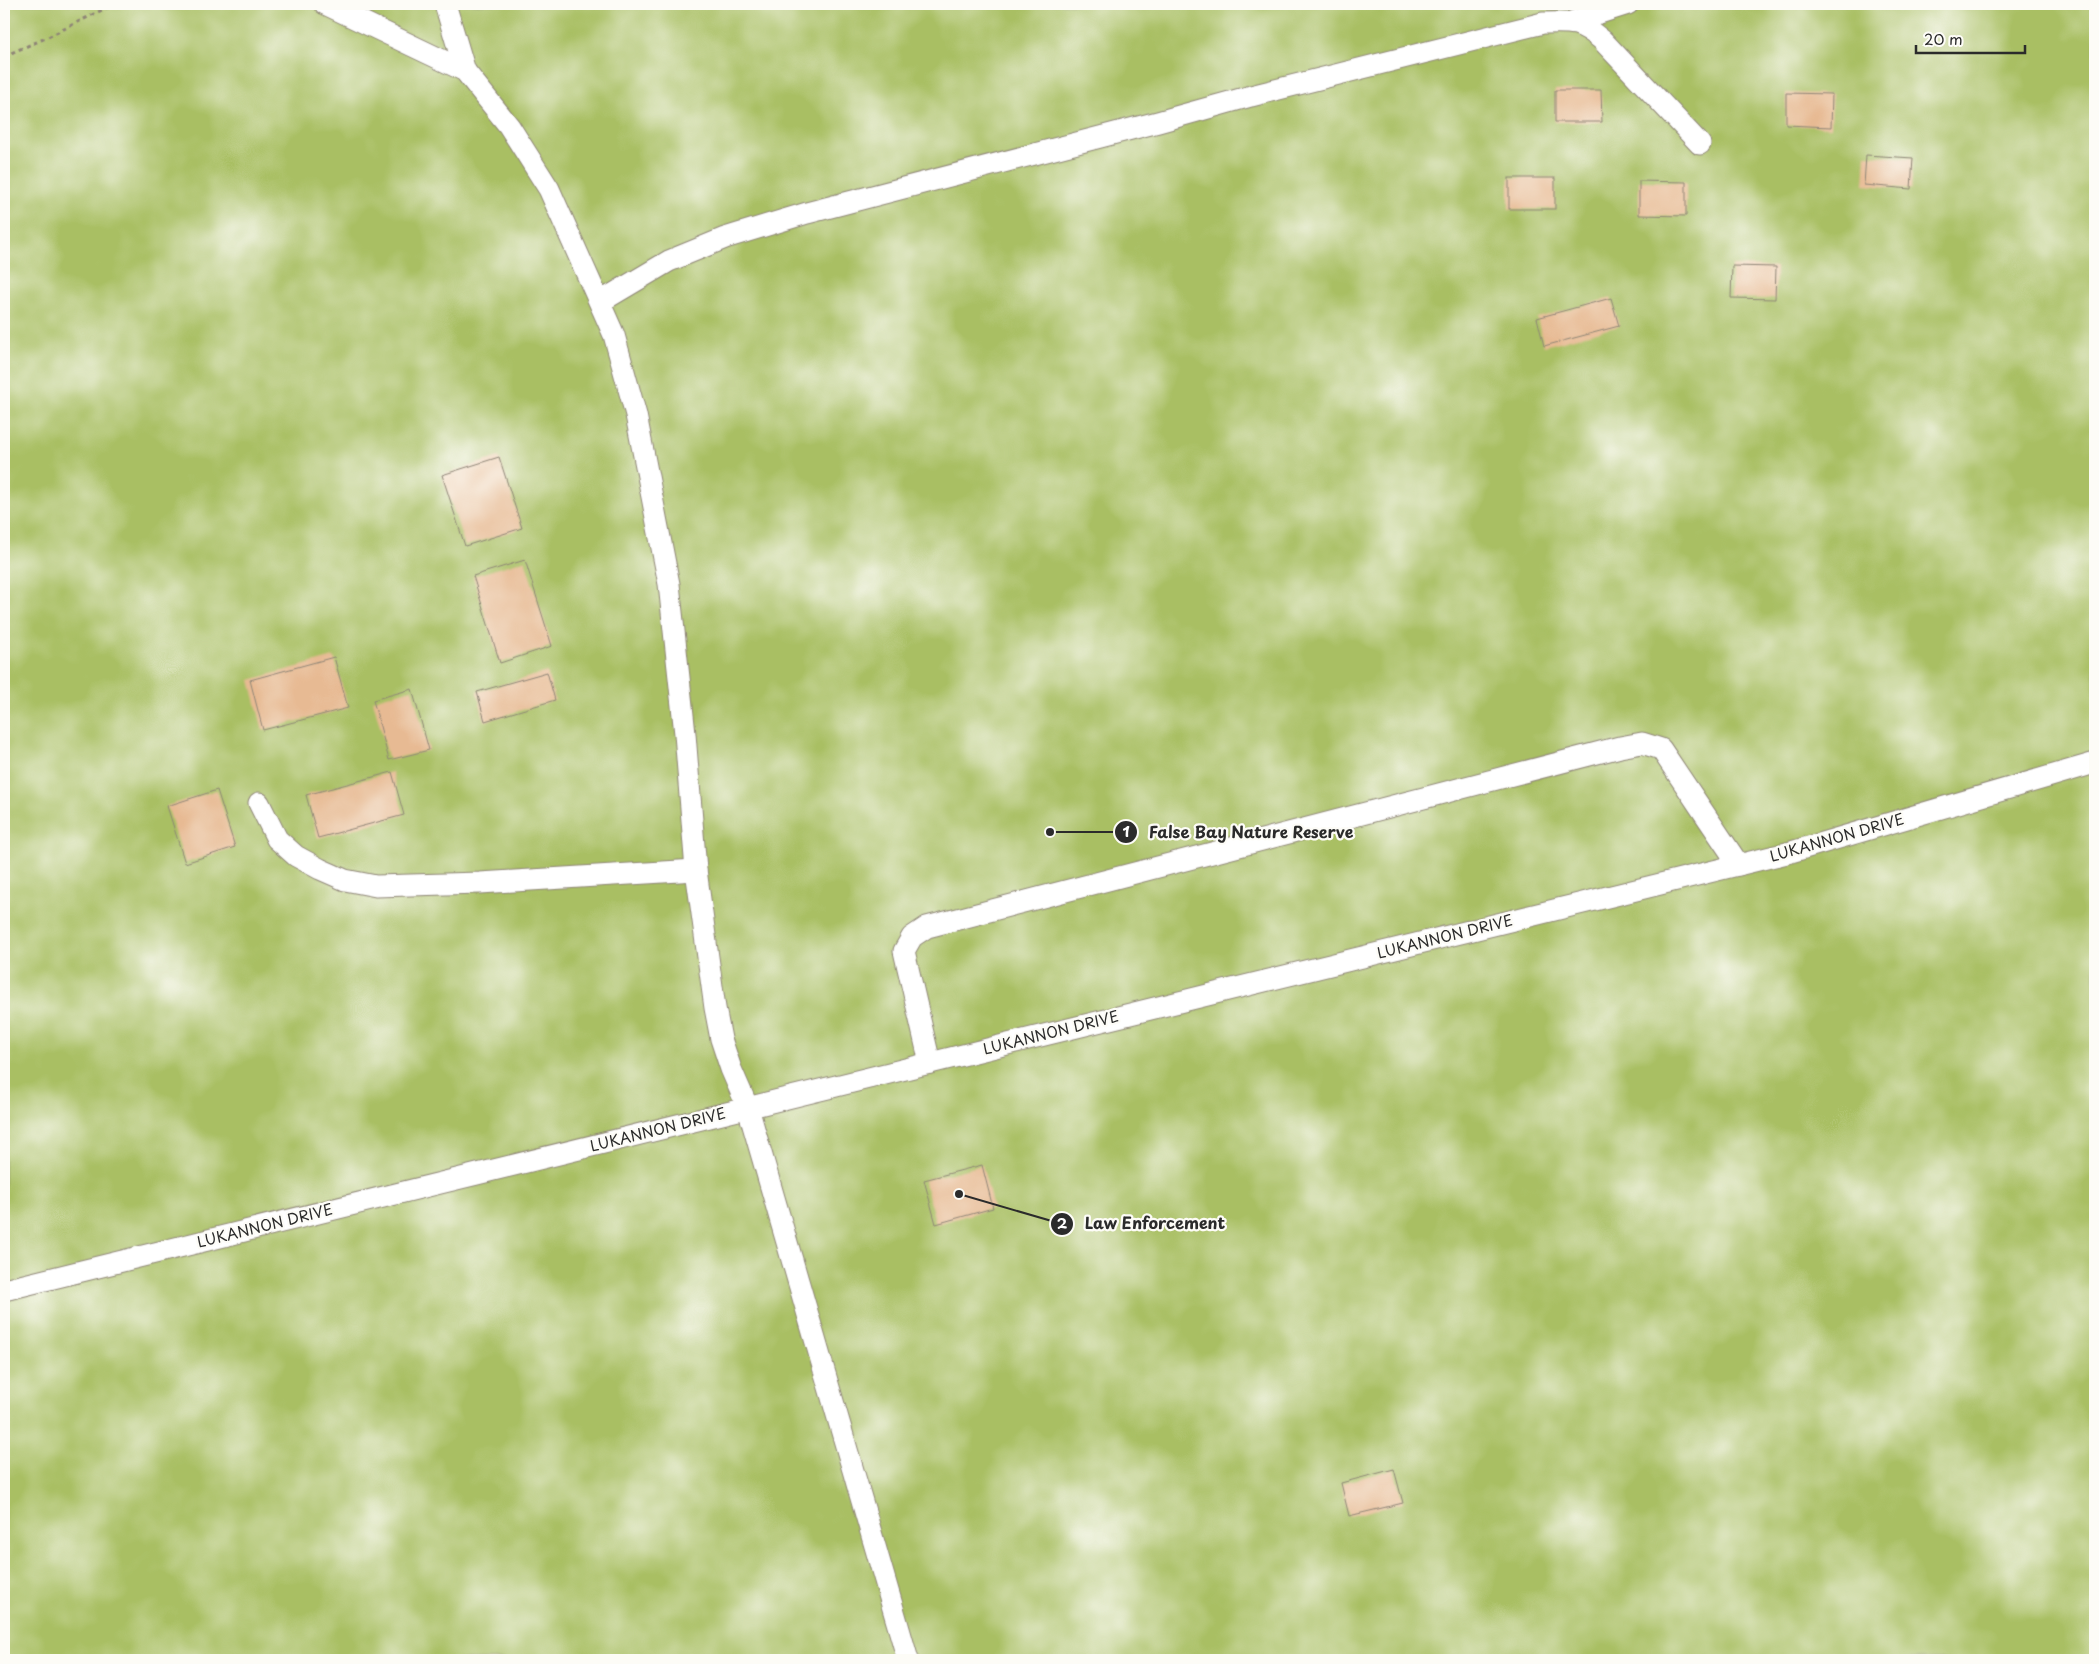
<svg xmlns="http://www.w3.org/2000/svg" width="2099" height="1664" font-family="'Playpen Sans',sans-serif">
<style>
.green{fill:#a9bf64;stroke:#6a7548}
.building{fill:#e7ba93}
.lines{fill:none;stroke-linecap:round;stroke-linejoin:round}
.lane-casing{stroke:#8e8576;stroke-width:23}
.path{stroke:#8e8576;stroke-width:3;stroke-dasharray:4 4;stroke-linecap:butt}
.lane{stroke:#fff;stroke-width:21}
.labels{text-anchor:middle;stroke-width:4.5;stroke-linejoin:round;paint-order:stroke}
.street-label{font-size:15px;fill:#2b2b2b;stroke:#fdfcf7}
.leader{fill:none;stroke:#2b2b2b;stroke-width:2}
.callout-dot{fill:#2b2b2b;stroke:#fdfcf7;stroke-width:2}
.mark-label{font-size:15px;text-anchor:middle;font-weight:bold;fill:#fff}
.callout-label{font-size:16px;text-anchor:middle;font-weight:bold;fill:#2b2b2b;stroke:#fdfcf7;stroke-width:4.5;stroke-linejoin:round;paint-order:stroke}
</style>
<rect width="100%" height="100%" fill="#fdfcf7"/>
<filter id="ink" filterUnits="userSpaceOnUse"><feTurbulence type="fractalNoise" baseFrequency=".02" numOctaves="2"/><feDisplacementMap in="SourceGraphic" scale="10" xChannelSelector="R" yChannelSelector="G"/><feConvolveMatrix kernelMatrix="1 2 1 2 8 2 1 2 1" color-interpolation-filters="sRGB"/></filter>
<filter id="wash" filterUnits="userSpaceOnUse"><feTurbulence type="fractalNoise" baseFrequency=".0096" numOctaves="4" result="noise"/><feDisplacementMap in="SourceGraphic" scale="20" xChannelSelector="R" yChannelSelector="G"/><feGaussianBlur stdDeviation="1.12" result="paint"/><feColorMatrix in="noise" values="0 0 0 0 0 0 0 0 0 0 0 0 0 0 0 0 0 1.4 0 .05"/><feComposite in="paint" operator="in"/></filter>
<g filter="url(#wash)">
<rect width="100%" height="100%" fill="#f2dfc0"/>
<!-- green -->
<rect class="green" x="4" y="4" width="2091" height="1656"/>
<g id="blocks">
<!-- building -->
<g class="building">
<path d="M 1555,90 L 1601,90 L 1602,122 L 1555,122 Z"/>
<path d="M 1786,93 L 1832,94 L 1831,127 L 1786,125 Z"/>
<path d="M 1866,155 L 1913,158 L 1911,189 L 1864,185 Z"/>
<rect x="1509" y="178" width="46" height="31"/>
<path d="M 1639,181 L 1686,182 L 1686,216 L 1639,215 Z"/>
<path d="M 1732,266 L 1776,267 L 1775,299 L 1731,298 Z"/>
<path d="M 1611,298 L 1619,326 L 1544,346 L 1537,318 Z"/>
<path d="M 499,457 L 522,528 L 465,546 L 442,475 Z"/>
<path d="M 525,560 L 552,646 L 500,663 L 473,576 Z"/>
<path d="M 334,657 L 348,708 L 263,730 L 250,680 Z"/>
<path d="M 547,672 L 555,700 L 485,721 L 477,692 Z"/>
<path d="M 412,689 L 429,750 L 389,760 L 373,700 Z"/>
<path d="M 392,772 L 404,815 L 318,838 L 306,795 Z"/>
<path d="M 217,790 L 235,847 L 185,863 L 167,806 Z"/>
<path d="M 982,1165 L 993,1208 L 936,1224 L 924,1180 Z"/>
<path d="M 1394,1469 L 1403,1503 L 1349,1516 L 1341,1483 Z"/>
</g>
</g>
</g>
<g filter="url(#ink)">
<use href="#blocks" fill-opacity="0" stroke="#8e8576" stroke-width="1"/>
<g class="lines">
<defs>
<g id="lane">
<path d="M 325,4 L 465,71 L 509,126 L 549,189 L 614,335 L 636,415 L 669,584 L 685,734 L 696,870 L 715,1008 L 721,1039 L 731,1069 L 748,1108 L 908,1660"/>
<path d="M 445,4 L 465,71"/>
<path d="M 1571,22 L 1628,4"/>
<path d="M 600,302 L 669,261 L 725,238 L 807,213 L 1158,122 L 1251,96 L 1543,23 C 1573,22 1579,21 1602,40 L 1700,144"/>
<path d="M 259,803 L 277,839 L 296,856 L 320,869 L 345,880 L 376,886 L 480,883 L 696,870"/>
<path d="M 930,1063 L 904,951 L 912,937 L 927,927 L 1620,747 L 1642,743 L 1661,749 L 1739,865"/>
<path d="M 4,1290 L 1791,852 L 2095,763"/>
</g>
</defs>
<!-- lane casing -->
<use href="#lane" class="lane-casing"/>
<!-- path -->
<path class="path" d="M 4,56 L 46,38 L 114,4"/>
<!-- lane -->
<use href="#lane" class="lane"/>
</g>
</g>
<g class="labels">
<!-- street labels -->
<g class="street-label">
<text transform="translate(1837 838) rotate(-16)" y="5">LUKANNON DRIVE</text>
<text transform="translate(1445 937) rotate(-14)" y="5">LUKANNON DRIVE</text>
<text transform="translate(1051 1033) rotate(-14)" y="5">LUKANNON DRIVE</text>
<text transform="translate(658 1130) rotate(-14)" y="5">LUKANNON DRIVE</text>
<text transform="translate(265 1226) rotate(-14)" y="5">LUKANNON DRIVE</text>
</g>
</g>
<!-- callouts -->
<path class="leader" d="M1050 832L1126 832M959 1194L1062 1224"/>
<g class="callout-dot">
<circle cx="1050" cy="832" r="5"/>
<circle cx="959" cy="1194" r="5"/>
<circle cx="1126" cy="832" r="12"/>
<circle cx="1062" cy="1224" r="12"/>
</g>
<g class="mark-label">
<text x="1126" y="837">1</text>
<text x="1062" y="1229">2</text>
</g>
<g class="callout-label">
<text x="1251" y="838">False Bay Nature Reserve</text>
<text x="1155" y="1229">Law Enforcement</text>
</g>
<!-- margin -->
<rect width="2099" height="1664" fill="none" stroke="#fdfcf7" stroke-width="20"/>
<!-- scale -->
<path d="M1916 45v8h109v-8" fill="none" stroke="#2b2b2b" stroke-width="2.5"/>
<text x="1924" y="45" font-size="15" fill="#2b2b2b" stroke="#fdfcf7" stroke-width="4" paint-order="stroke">20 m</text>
</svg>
